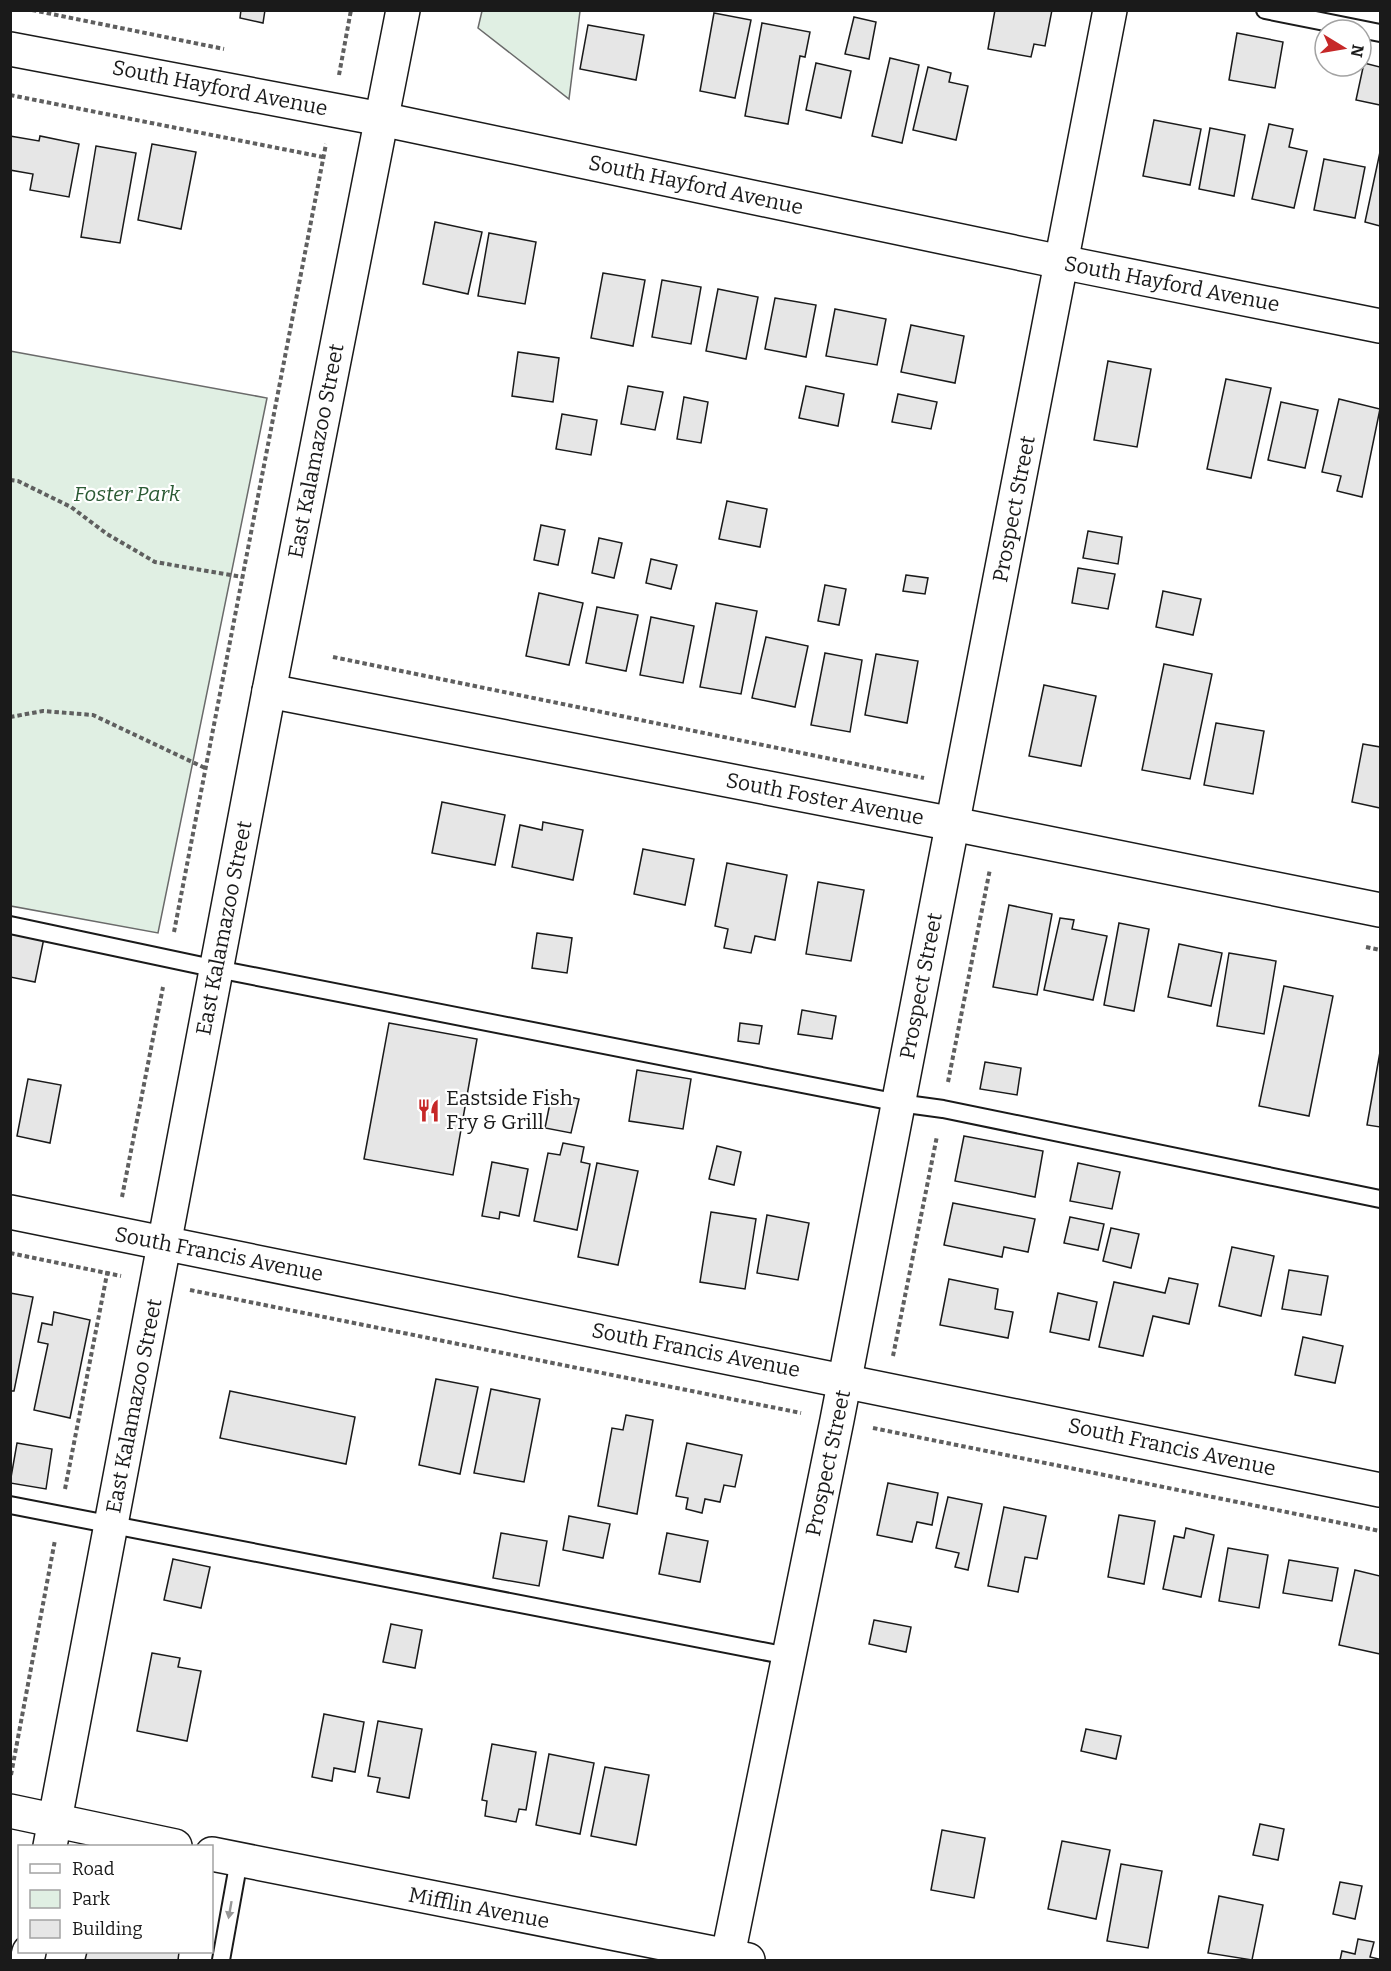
<svg xmlns="http://www.w3.org/2000/svg" width="1391" height="1971" font-family="Bitter,serif">
<style>
.green{fill:#e0efe3;stroke:#6a6a6a;stroke-width:1.5}
.building{fill:#e6e6e6;stroke:#1a1a1a;stroke-width:1.5}
.lines{fill:none;stroke-linecap:round;stroke-linejoin:round}
.service-casing{stroke:#1a1a1a;stroke-width:20}
.minor-casing{stroke:#1a1a1a;stroke-width:36}
.tertiary-casing{stroke:#1a1a1a;stroke-width:36}
.path{stroke:#5f5f5f;stroke-width:4;stroke-dasharray:4.5 3;stroke-linecap:butt}
.service{stroke:#fff;stroke-width:16}
.minor{stroke:#fff;stroke-width:33}
.tertiary{stroke:#fff;stroke-width:33}
.oneway{fill:#989898}
.labels{text-anchor:middle;stroke-width:4.5;stroke-linejoin:round;paint-order:stroke}
.street-label{font-size:21px;fill:#1a1a1a;stroke:#fff}
.park-label{font-size:21px;font-style:italic;fill:#2b5a34;stroke:#fff}
.poi-label{font-size:21px;fill:#1a1a1a;stroke:#fff;text-anchor:start}
</style>
<rect width="100%" height="100%" fill="#fff"/>
<!-- green -->
<g class="green">
<path d="M 482,11 L 580,11 L 569,99 L 478,28 Z"/>
<path d="M 10,351 L 267,398 L 158,933 L 11,906 Z"/>
</g>
<!-- building -->
<g class="building">
<path d="M 241,10 L 265,10 L 263,23 L 240,18 Z"/>
<path d="M 995,10 L 1052,10 L 1045,46 L 1034,44 L 1031,57 L 988,49 Z"/>
<path d="M 714,13 L 751,20 L 735,98 L 700,91 Z"/>
<path d="M 854,17 L 876,22 L 869,59 L 845,54 Z"/>
<path d="M 762,23 L 810,32 L 805,57 L 800,56 L 788,124 L 745,116 Z"/>
<path d="M 588,25 L 644,35 L 636,80 L 580,69 Z"/>
<path d="M 1237,33 L 1283,42 L 1275,88 L 1229,80 Z"/>
<path d="M 890,58 L 919,65 L 902,143 L 872,136 Z"/>
<path d="M 816,63 L 851,71 L 841,118 L 806,110 Z"/>
<path d="M 1364,63 L 1380,67 L 1380,105 L 1356,100 Z"/>
<path d="M 928,67 L 951,73 L 949,82 L 968,86 L 956,140 L 913,130 Z"/>
<path d="M 1154,120 L 1201,129 L 1190,185 L 1143,176 Z"/>
<path d="M 1269,124 L 1293,129 L 1289,147 L 1307,151 L 1294,208 L 1252,199 Z"/>
<path d="M 1210,128 L 1245,135 L 1234,196 L 1199,189 Z"/>
<path d="M 10,136 L 39,141 L 40,136 L 79,144 L 69,197 L 30,190 L 33,174 L 10,170 Z"/>
<path d="M 152,144 L 196,152 L 181,229 L 138,220 Z"/>
<path d="M 96,146 L 136,153 L 120,243 L 81,237 Z"/>
<path d="M 1380,152 L 1380,226 L 1365,222 Z"/>
<path d="M 1324,159 L 1365,167 L 1355,218 L 1314,210 Z"/>
<path d="M 435,222 L 482,232 L 468,294 L 423,284 Z"/>
<path d="M 489,233 L 536,242 L 525,304 L 478,296 Z"/>
<path d="M 603,273 L 645,280 L 633,346 L 591,338 Z"/>
<path d="M 662,280 L 701,287 L 691,344 L 652,337 Z"/>
<path d="M 718,289 L 758,297 L 746,359 L 706,351 Z"/>
<path d="M 775,298 L 816,305 L 806,357 L 765,349 Z"/>
<path d="M 835,309 L 886,319 L 877,365 L 826,356 Z"/>
<path d="M 911,325 L 964,336 L 955,383 L 901,372 Z"/>
<path d="M 518,352 L 559,358 L 553,402 L 512,396 Z"/>
<path d="M 1108,361 L 1151,369 L 1137,447 L 1094,440 Z"/>
<path d="M 1226,379 L 1271,388 L 1251,478 L 1207,469 Z"/>
<path d="M 628,386 L 663,392 L 655,430 L 621,424 Z"/>
<path d="M 806,386 L 844,394 L 838,426 L 799,418 Z"/>
<path d="M 898,394 L 937,402 L 931,429 L 892,422 Z"/>
<path d="M 684,397 L 708,402 L 701,443 L 677,439 Z"/>
<path d="M 1339,399 L 1380,409 L 1362,497 L 1337,491 L 1341,476 L 1322,472 Z"/>
<path d="M 1281,402 L 1318,410 L 1305,468 L 1268,460 Z"/>
<path d="M 562,414 L 597,420 L 591,455 L 556,449 Z"/>
<path d="M 727,501 L 767,509 L 760,547 L 719,539 Z"/>
<path d="M 541,525 L 565,530 L 558,565 L 534,560 Z"/>
<path d="M 1088,531 L 1122,537 L 1118,564 L 1083,558 Z"/>
<path d="M 599,538 L 622,543 L 614,578 L 592,573 Z"/>
<path d="M 651,559 L 677,565 L 671,589 L 646,583 Z"/>
<path d="M 1078,568 L 1115,574 L 1108,609 L 1072,603 Z"/>
<path d="M 906,575 L 928,578 L 925,594 L 903,591 Z"/>
<path d="M 825,585 L 846,589 L 839,625 L 818,621 Z"/>
<path d="M 1163,591 L 1201,599 L 1193,635 L 1156,627 Z"/>
<path d="M 539,593 L 583,603 L 569,665 L 526,656 Z"/>
<path d="M 716,603 L 757,611 L 741,694 L 700,687 Z"/>
<path d="M 597,607 L 638,615 L 626,671 L 586,663 Z"/>
<path d="M 651,617 L 694,626 L 683,683 L 640,675 Z"/>
<path d="M 766,637 L 808,646 L 795,707 L 752,698 Z"/>
<path d="M 825,653 L 862,660 L 850,732 L 811,725 Z"/>
<path d="M 876,654 L 918,661 L 907,723 L 865,715 Z"/>
<path d="M 1164,664 L 1212,674 L 1190,779 L 1142,770 Z"/>
<path d="M 1044,685 L 1096,696 L 1081,766 L 1029,756 Z"/>
<path d="M 1216,723 L 1264,731 L 1253,794 L 1204,785 Z"/>
<path d="M 1363,744 L 1380,747 L 1380,808 L 1352,802 Z"/>
<path d="M 442,802 L 505,815 L 495,865 L 432,853 Z"/>
<path d="M 543,822 L 583,830 L 573,880 L 512,867 L 520,825 L 542,830 Z"/>
<path d="M 643,849 L 694,859 L 685,905 L 634,894 Z"/>
<path d="M 727,863 L 787,875 L 775,940 L 755,936 L 751,953 L 724,948 L 728,929 L 715,926 Z"/>
<path d="M 818,882 L 864,890 L 851,961 L 806,954 Z"/>
<path d="M 1009,905 L 1052,914 L 1037,995 L 993,987 Z"/>
<path d="M 1060,918 L 1074,920 L 1072,929 L 1107,936 L 1093,1000 L 1044,990 Z"/>
<path d="M 1119,923 L 1149,929 L 1134,1011 L 1104,1005 Z"/>
<path d="M 10,931 L 44,938 L 35,982 L 10,977 Z"/>
<path d="M 537,933 L 572,938 L 567,973 L 532,968 Z"/>
<path d="M 1179,944 L 1222,953 L 1211,1006 L 1168,997 Z"/>
<path d="M 1229,953 L 1276,961 L 1264,1034 L 1217,1026 Z"/>
<path d="M 1284,986 L 1333,996 L 1309,1116 L 1259,1106 Z"/>
<path d="M 802,1010 L 836,1016 L 832,1039 L 798,1034 Z"/>
<path d="M 389,1023 L 477,1039 L 453,1175 L 364,1159 Z"/>
<path d="M 740,1023 L 762,1026 L 759,1044 L 738,1041 Z"/>
<path d="M 1380,1052 L 1380,1127 L 1367,1125 Z"/>
<path d="M 985,1062 L 1021,1068 L 1017,1095 L 980,1089 Z"/>
<path d="M 637,1070 L 691,1079 L 683,1129 L 629,1121 Z"/>
<path d="M 28,1079 L 61,1085 L 50,1143 L 17,1136 Z"/>
<path d="M 552,1093 L 579,1099 L 571,1133 L 545,1128 Z"/>
<path d="M 964,1136 L 1043,1151 L 1035,1197 L 955,1181 Z"/>
<path d="M 563,1143 L 584,1147 L 581,1162 L 590,1164 L 577,1230 L 534,1221 L 548,1153 L 560,1155 Z"/>
<path d="M 717,1146 L 741,1152 L 734,1185 L 709,1179 Z"/>
<path d="M 492,1162 L 528,1169 L 519,1216 L 500,1212 L 499,1219 L 482,1216 Z"/>
<path d="M 597,1163 L 638,1171 L 618,1265 L 578,1257 Z"/>
<path d="M 1078,1163 L 1120,1172 L 1112,1209 L 1070,1201 Z"/>
<path d="M 953,1203 L 1035,1219 L 1028,1252 L 1004,1247 L 1002,1257 L 944,1245 Z"/>
<path d="M 711,1212 L 756,1219 L 745,1289 L 700,1282 Z"/>
<path d="M 767,1215 L 809,1223 L 798,1280 L 757,1273 Z"/>
<path d="M 1070,1217 L 1104,1224 L 1098,1250 L 1064,1243 Z"/>
<path d="M 1111,1228 L 1139,1234 L 1131,1268 L 1103,1261 Z"/>
<path d="M 1232,1247 L 1274,1256 L 1261,1316 L 1219,1306 Z"/>
<path d="M 1289,1270 L 1328,1276 L 1321,1315 L 1282,1309 Z"/>
<path d="M 1169,1278 L 1198,1284 L 1189,1324 L 1153,1316 L 1143,1356 L 1099,1347 L 1114,1282 L 1165,1293 Z"/>
<path d="M 949,1279 L 998,1289 L 995,1309 L 1013,1312 L 1008,1338 L 940,1325 Z"/>
<path d="M 10,1293 L 33,1297 L 14,1391 L 10,1391 Z"/>
<path d="M 1058,1293 L 1097,1302 L 1089,1340 L 1050,1332 Z"/>
<path d="M 54,1312 L 90,1320 L 70,1418 L 34,1410 L 48,1344 L 38,1342 L 42,1323 L 52,1325 Z"/>
<path d="M 1303,1337 L 1343,1346 L 1335,1383 L 1295,1375 Z"/>
<path d="M 436,1379 L 478,1387 L 460,1474 L 419,1465 Z"/>
<path d="M 491,1389 L 540,1399 L 524,1482 L 474,1473 Z"/>
<path d="M 230,1391 L 355,1417 L 346,1464 L 220,1438 Z"/>
<path d="M 626,1415 L 653,1420 L 637,1514 L 598,1506 L 612,1428 L 623,1430 Z"/>
<path d="M 17,1443 L 52,1449 L 46,1489 L 10,1483 Z"/>
<path d="M 687,1443 L 742,1455 L 735,1487 L 724,1485 L 720,1502 L 705,1499 L 702,1513 L 686,1509 L 688,1498 L 676,1496 Z"/>
<path d="M 888,1483 L 938,1493 L 932,1525 L 917,1522 L 912,1542 L 877,1535 Z"/>
<path d="M 948,1497 L 982,1504 L 968,1570 L 955,1567 L 959,1553 L 936,1548 Z"/>
<path d="M 1004,1507 L 1046,1516 L 1037,1559 L 1025,1557 L 1018,1592 L 988,1586 Z"/>
<path d="M 1119,1515 L 1155,1521 L 1144,1584 L 1108,1577 Z"/>
<path d="M 569,1516 L 610,1524 L 603,1558 L 563,1550 Z"/>
<path d="M 1186,1528 L 1214,1535 L 1201,1597 L 1163,1589 L 1174,1536 L 1184,1538 Z"/>
<path d="M 501,1533 L 547,1541 L 539,1586 L 493,1578 Z"/>
<path d="M 667,1533 L 708,1541 L 700,1582 L 659,1574 Z"/>
<path d="M 1228,1548 L 1268,1555 L 1259,1608 L 1219,1601 Z"/>
<path d="M 173,1559 L 210,1567 L 201,1608 L 164,1600 Z"/>
<path d="M 1289,1560 L 1338,1568 L 1332,1601 L 1283,1593 Z"/>
<path d="M 1355,1570 L 1380,1576 L 1380,1654 L 1339,1645 Z"/>
<path d="M 874,1620 L 911,1627 L 906,1652 L 869,1644 Z"/>
<path d="M 391,1624 L 422,1630 L 415,1668 L 383,1662 Z"/>
<path d="M 152,1653 L 180,1658 L 178,1667 L 201,1671 L 187,1741 L 137,1731 Z"/>
<path d="M 324,1714 L 364,1722 L 355,1772 L 334,1768 L 332,1781 L 312,1777 Z"/>
<path d="M 378,1721 L 422,1729 L 409,1798 L 377,1792 L 380,1778 L 368,1776 Z"/>
<path d="M 1086,1729 L 1121,1736 L 1116,1759 L 1081,1751 Z"/>
<path d="M 492,1744 L 536,1752 L 526,1810 L 519,1809 L 516,1822 L 485,1816 L 487,1801 L 482,1800 Z"/>
<path d="M 549,1754 L 594,1763 L 580,1834 L 536,1825 Z"/>
<path d="M 605,1767 L 649,1775 L 636,1845 L 591,1836 Z"/>
<path d="M 1260,1824 L 1284,1829 L 1278,1860 L 1253,1855 Z"/>
<path d="M 942,1830 L 985,1838 L 974,1898 L 931,1890 Z"/>
<path d="M 1062,1841 L 1110,1850 L 1096,1919 L 1048,1909 Z"/>
<path d="M 1121,1864 L 1162,1871 L 1148,1948 L 1107,1941 Z"/>
<path d="M 1340,1882 L 1362,1886 L 1355,1919 L 1333,1914 Z"/>
<path d="M 1219,1896 L 1263,1905 L 1252,1960 L 1208,1953 Z"/>
<path d="M 1358,1939 L 1374,1942 L 1370,1957 L 1379,1959 L 1379,1960 L 1340,1960 L 1342,1951 L 1355,1954 Z"/>
<path d="M 87,1952 L 179,1952 L 178,1960 L 85,1960 Z"/>
</g>
<g class="lines">
<defs>
<g id="service">
<path d="M 1265,10 L 1380,33"/>
<path d="M 10,925 L 217,969 L 899,1103 L 943,1109 L 1380,1199"/>
<path d="M 10,1505 L 788,1656"/>
<path d="M 221,1960 L 239,1860"/>
</g>
<g id="minor">
<path d="M 10,49 L 381,119 L 1061,262 L 1380,326"/>
<path d="M 269,691 L 953,824 L 1380,910"/>
<path d="M 10,1212 L 1380,1490"/>
<path d="M 10,1811 L 175,1846"/>
<path d="M 212,1854 L 748,1960"/>
<path d="M 727,1960 L 837,1420 L 1110,10"/>
</g>
<g id="tertiary">
<path d="M 50,1846 L 269,691 L 403,10"/>
<path d="M 27,1960 L 29,1952"/>
</g>
</defs>
<!-- service casing -->
<use href="#service" class="service-casing"/>
<!-- minor casing -->
<use href="#minor" class="minor-casing"/>
<!-- tertiary casing -->
<use href="#tertiary" class="tertiary-casing"/>
<!-- path -->
<g class="path">
<path d="M 32,10 L 224,49"/>
<path d="M 339,75 L 351,10"/>
<path d="M 10,95 L 323,157"/>
<path d="M 10,480 L 18,481 L 71,507 L 107,534 L 155,562 L 242,577"/>
<path d="M 333,657 L 924,778"/>
<path d="M 10,717 L 43,711 L 93,715 L 205,768"/>
<path d="M 174,932 L 326,144"/>
<path d="M 1366,947 L 1380,950"/>
<path d="M 948,1082 L 990,869"/>
<path d="M 122,1197 L 163,987"/>
<path d="M 10,1253 L 121,1276"/>
<path d="M 190,1290 L 801,1413"/>
<path d="M 893,1356 L 937,1136"/>
<path d="M 873,1428 L 1380,1531"/>
<path d="M 65,1489 L 108,1269"/>
<path d="M 11,1775 L 55,1540"/>
</g>
<!-- service -->
<use href="#service" class="service"/>
<!-- minor -->
<use href="#minor" class="minor"/>
<!-- tertiary -->
<use href="#tertiary" class="tertiary"/>
</g>
<!-- one-way arrows -->
<defs><path id="oneway-solid" d="M-6-.8H1V-3.2L6.5 0L1 3.2V.8H-6Z" transform="scale(1.5)"/></defs>
<use class="oneway" href="#oneway-solid" transform="translate(230 1910) rotate(100)"/>
<!-- icons -->
<defs>
<symbol id="restaurant-bare" viewBox="-9 -9 18 18"><path d="M-5-6h1v4h1v-4h1v4h1v-4h1v5L-1.5 .5V6h-2V.5L-5-1ZM5-6V6H3V1.5H1.5Q1.5-4 5-6Z" fill="#c62828" stroke="#fff" stroke-width="2.5" paint-order="stroke"/></symbol>
</defs>
<g fill-rule="evenodd">
<use href="#restaurant-bare" x="412" y="1094" width="33" height="33"/>
</g>
<g class="labels">
<!-- street labels -->
<g class="street-label">
<text transform="translate(220 88) rotate(11)" y="7">South Hayford Avenue</text>
<text transform="translate(696 185) rotate(12)" y="7">South Hayford Avenue</text>
<text transform="translate(1172 284) rotate(11)" y="7">South Hayford Avenue</text>
<text transform="translate(316 451) rotate(-79)" y="7">East Kalamazoo Street</text>
<text transform="translate(1014 509) rotate(-79)" y="7">Prospect Street</text>
<text transform="translate(825 799) rotate(11)" y="7">South Foster Avenue</text>
<text transform="translate(224 928) rotate(-79)" y="7">East Kalamazoo Street</text>
<text transform="translate(921 986) rotate(-79)" y="7">Prospect Street</text>
<text transform="translate(219 1254) rotate(11)" y="7">South Francis Avenue</text>
<text transform="translate(696 1350) rotate(11)" y="7">South Francis Avenue</text>
<text transform="translate(134 1406) rotate(-79)" y="7">East Kalamazoo Street</text>
<text transform="translate(1172 1447) rotate(12)" y="7">South Francis Avenue</text>
<text transform="translate(828 1463) rotate(-78)" y="7">Prospect Street</text>
<text transform="translate(479 1908) rotate(11)" y="7">Mifflin Avenue</text>
</g>
<!-- park labels -->
<g class="park-label">
<text x="127" y="501">Foster Park</text>
</g>
<!-- poi labels -->
<g class="poi-label">
<text x="446" y="1105">Eastside Fish<tspan x="446" dy="24">Fry &amp; Grill</tspan></text>
</g>
</g>
<!-- border -->
<rect width="1391" height="1971" fill="none" stroke="#1a1a1a" stroke-width="24"/>
<!-- legend -->
<rect x="18" y="1845" width="195" height="108" fill="#ffffff" stroke="#a3a3a3" stroke-width="1.5"/>
<rect x="30" y="1864" width="30" height="9" fill="#ffffff" stroke="#a3a3a3" stroke-width="1.5"/>
<text x="72" y="1875" font-size="18" fill="#1a1a1a">Road</text>
<rect x="30" y="1890" width="30" height="18" fill="#e0efe3" stroke="#a3a3a3" stroke-width="1.5"/>
<text x="72" y="1905" font-size="18" fill="#1a1a1a">Park</text>
<rect x="30" y="1920" width="30" height="18" fill="#e6e6e6" stroke="#a3a3a3" stroke-width="1.5"/>
<text x="72" y="1935" font-size="18" fill="#1a1a1a">Building</text>
<!-- north arrow -->
<g transform="translate(1343 48) rotate(101)"><circle r="28" fill="#ffffff" stroke="#a3a3a3" stroke-width="1.5"/>
<path d="M0-4.5L10 22L0 15L-10 22Z" fill="#c62828"/>
<text y="-9" font-size="16" font-weight="bold" text-anchor="middle" fill="#1a1a1a">N</text>
</g>
</svg>
